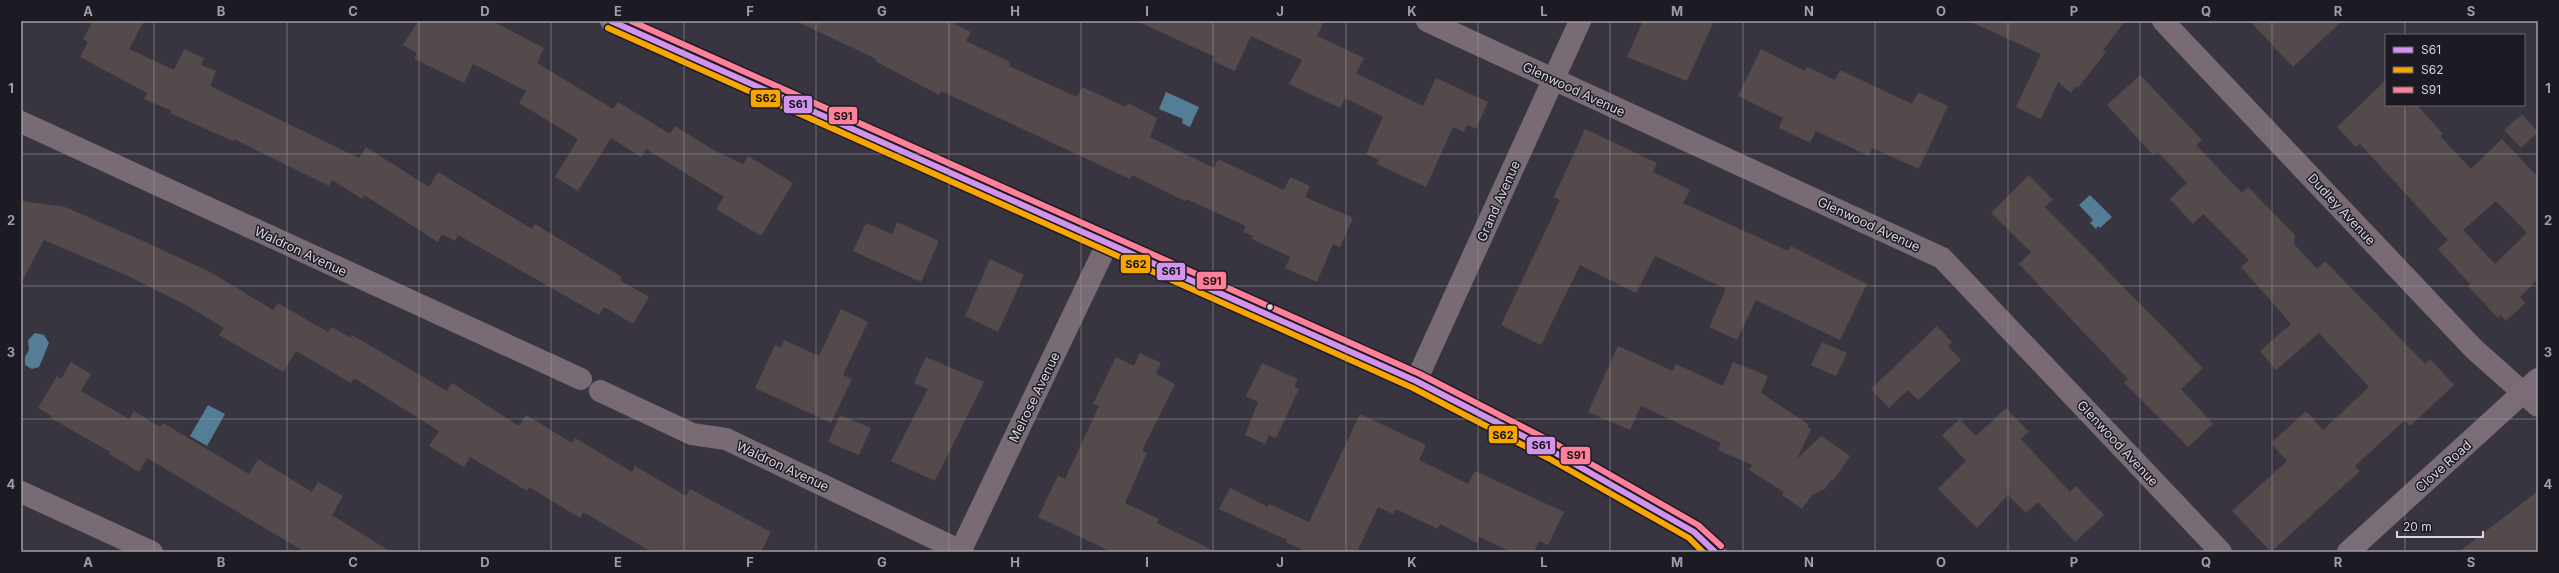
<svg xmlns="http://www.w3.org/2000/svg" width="2559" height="573" font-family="Inter,sans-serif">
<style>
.water{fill:#547e96}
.building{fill:#544a4c;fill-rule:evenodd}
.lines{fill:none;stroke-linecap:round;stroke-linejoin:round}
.street{stroke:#786b73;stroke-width:22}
.secondary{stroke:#7a6d77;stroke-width:22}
.bus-1-casing{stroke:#1d1a24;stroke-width:9}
.bus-2-casing{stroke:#1d1a24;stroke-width:9}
.bus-3-casing{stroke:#1d1a24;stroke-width:9}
.bus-1{stroke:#d193ec;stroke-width:6}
.bus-2{stroke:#f7a600;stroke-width:6}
.bus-3{stroke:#ff8098;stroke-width:6}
.grid{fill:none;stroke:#a19da9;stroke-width:1;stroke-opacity:0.55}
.bus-dot{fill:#d9d5e2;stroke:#1d1a24;stroke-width:1.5}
.labels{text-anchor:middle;stroke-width:3;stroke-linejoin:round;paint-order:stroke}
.street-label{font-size:13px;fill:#d9d5e2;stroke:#1d1a24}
.line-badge{stroke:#1d1a24;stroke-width:1.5}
.pale-badge-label{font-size:11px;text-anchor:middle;font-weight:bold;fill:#111}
.neatline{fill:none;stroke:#a19da9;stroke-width:1.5}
.grid-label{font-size:13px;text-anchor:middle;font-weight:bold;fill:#a19da9}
</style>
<rect width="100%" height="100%" fill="#383540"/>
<!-- water -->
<g class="water">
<path d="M 1166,92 L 1199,107 L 1190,127 L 1182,123 L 1183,119 L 1159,109 Z"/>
<path d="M 2090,195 L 2112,217 L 2100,228 L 2098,226 L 2096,229 L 2090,223 L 2093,220 L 2079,205 Z"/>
<path d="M 35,333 L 44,335 L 49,343 L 39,367 L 32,369 L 25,365 L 25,357 L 29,350 L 28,340 Z"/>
<path d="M 208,405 L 225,414 L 207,446 L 190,436 Z"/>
</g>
<!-- building -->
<g class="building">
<path d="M 93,21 L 144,21 L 129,49 L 174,70 L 184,49 L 204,58 L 201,65 L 216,71 L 210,86 L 359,158 L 366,147 L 429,187 L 438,172 L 532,229 L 535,224 L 622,277 L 620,280 L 649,297 L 633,324 L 604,307 L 599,315 L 458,235 L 455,241 L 442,234 L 438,242 L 364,195 L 362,199 L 332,180 L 329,186 L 234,139 L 233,141 L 170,113 L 172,111 L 144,99 L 147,93 L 80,57 L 88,42 L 83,39 Z"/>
<path d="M 418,21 L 492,21 L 544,48 L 537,63 L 613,109 L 618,102 L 670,134 L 675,126 L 715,151 L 743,164 L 748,156 L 793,183 L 761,236 L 716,209 L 724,197 L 646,149 L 641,157 L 611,138 L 578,191 L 555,177 L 578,139 L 519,103 L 526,91 L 473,64 L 464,83 L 414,59 L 417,53 L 403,45 Z"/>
<path d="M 796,21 L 949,21 L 971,32 L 966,41 L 1010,62 L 1009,66 L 1077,97 L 1082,87 L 1126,107 L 1128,103 L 1157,118 L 1150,137 L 1214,168 L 1218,159 L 1284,190 L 1290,177 L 1310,186 L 1305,197 L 1353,218 L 1340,247 L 1333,244 L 1317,282 L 1285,268 L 1290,257 L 1252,239 L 1253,236 L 1243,232 L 1246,226 L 1186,199 L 1185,201 L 1132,175 L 1130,179 L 941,91 L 939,95 L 875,61 L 876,59 Z"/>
<path d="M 1137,21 L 1324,21 L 1317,36 L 1364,58 L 1356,73 L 1423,106 L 1436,78 L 1488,102 L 1476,129 L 1467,125 L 1464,132 L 1453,127 L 1426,187 L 1377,164 L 1379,160 L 1366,154 L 1383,117 L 1345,98 L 1340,108 L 1289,84 L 1302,60 L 1251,36 L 1235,71 L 1213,61 L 1215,57 Z"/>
<path d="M 1643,21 L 1714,21 L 1687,81 L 1627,57 Z"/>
<path d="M 1969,21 L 2125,21 L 2103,50 L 2106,52 L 2078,88 L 2076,86 L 2071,93 L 2058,82 L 2041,119 L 2016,107 L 2041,54 Z"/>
<path d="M 2250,21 L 2342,21 L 2293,67 Z"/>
<path d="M 1761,49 L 1805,71 L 1807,67 L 1835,80 L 1840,70 L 1912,104 L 1918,92 L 1948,106 L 1919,169 L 1872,148 L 1869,156 L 1816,131 L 1810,143 L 1779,128 L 1783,118 L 1738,96 Z"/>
<path d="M 2140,75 L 2202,140 L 2196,145 L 2242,193 L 2248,187 L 2295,235 L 2294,244 L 2317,269 L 2325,261 L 2425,364 L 2430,359 L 2454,385 L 2410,426 L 2405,420 L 2355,466 L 2360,471 L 2271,552 L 2232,511 L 2287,461 L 2271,443 L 2306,411 L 2323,430 L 2369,387 L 2319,333 L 2276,370 L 2260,351 L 2291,324 L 2241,267 L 2249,260 L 2203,214 L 2193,224 L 2170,199 L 2187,183 L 2158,152 L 2153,155 L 2107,105 Z"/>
<path d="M 2386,80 L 2386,105 L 2417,105 L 2443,134 L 2440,136 L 2471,169 L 2502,139 L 2538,177 L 2538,279 L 2520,297 L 2525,303 L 2506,321 L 2500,315 L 2498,318 L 2468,286 L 2470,284 L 2438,249 L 2448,240 L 2360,144 L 2356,147 L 2337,127 ZM 2496,201 L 2527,233 L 2495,264 L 2463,230 Z"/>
<path d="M 2522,114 L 2538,132 L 2521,148 L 2504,130 Z"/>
<path d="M 1585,129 L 1657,163 L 1653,172 L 1690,190 L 1683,203 L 1788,251 L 1791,246 L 1867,284 L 1840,340 L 1756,300 L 1737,340 L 1709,327 L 1726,289 L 1655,256 L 1636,293 L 1580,265 L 1541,345 L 1501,325 L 1560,200 L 1554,197 Z"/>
<path d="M 2029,175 L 2053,200 L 2045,207 L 2203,368 L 2181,389 L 2213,424 L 2188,447 L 2124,383 L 2128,379 L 2019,264 L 2031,252 L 1991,213 Z"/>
<path d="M 21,201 L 65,207 L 143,241 L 212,273 L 273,310 L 278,303 L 328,332 L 332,327 L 351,338 L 352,335 L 447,391 L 452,383 L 519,426 L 526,415 L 572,443 L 575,438 L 632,472 L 635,466 L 686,496 L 690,489 L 771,532 L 761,552 L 652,552 L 583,512 L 580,518 L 529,487 L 527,491 L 470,457 L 464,467 L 429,446 L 439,431 L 354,378 L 351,383 L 296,351 L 283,372 L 219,335 L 224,328 L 186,305 L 128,276 L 44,240 L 21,283 Z"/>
<path d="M 897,222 L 939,241 L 921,282 L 853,251 L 866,223 L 892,234 Z"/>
<path d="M 990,259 L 1024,275 L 998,332 L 965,316 Z"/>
<path d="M 841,309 L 868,322 L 843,375 L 852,379 L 831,423 L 755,388 L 775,345 L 781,348 L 784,340 L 819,356 Z"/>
<path d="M 1937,326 L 1952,342 L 1948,346 L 1961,360 L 1918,400 L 1908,390 L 1889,408 L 1871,389 Z"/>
<path d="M 1822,342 L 1847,353 L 1836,376 L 1811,365 Z"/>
<path d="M 1618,346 L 1673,371 L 1676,364 L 1723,386 L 1733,362 L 1768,376 L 1761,393 L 1808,424 L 1807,426 L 1811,429 L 1797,459 L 1821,436 L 1850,456 L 1833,481 L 1831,480 L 1825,489 L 1812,495 L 1802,509 L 1782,495 L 1784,492 L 1749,470 L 1752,465 L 1718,450 L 1721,443 L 1641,406 L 1630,430 L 1588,412 Z"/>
<path d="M 1140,353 L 1161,363 L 1156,374 L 1175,384 L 1142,451 L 1147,453 L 1125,503 L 1159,519 L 1157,523 L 1216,552 L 1112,552 L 1038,517 L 1058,476 L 1065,479 L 1099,406 L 1093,404 L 1116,357 L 1134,366 Z"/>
<path d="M 926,357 L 984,382 L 935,481 L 891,461 L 928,389 L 914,383 Z"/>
<path d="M 71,362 L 91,374 L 81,391 L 129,419 L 134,411 L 160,427 L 163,423 L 249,474 L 258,459 L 312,492 L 318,482 L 343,496 L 332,515 L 391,552 L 305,552 L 147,458 L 139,472 L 109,454 L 110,452 L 51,418 L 52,416 L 38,408 L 57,376 L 61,379 Z"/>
<path d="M 1262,363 L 1298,379 L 1294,387 L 1299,389 L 1276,438 L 1269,435 L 1265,444 L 1245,435 L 1258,402 L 1246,396 Z"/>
<path d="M 2006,408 L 2029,432 L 2021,439 L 2070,492 L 2076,486 L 2104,515 L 2075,542 L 2038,502 L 2026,513 L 2008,495 L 1977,528 L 1938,489 L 1966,461 L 1942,435 L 1960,419 L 1976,436 Z"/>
<path d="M 1360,414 L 1426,445 L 1419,460 L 1468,484 L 1475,471 L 1564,512 L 1548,545 L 1539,541 L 1534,552 L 1512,552 L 1479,537 L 1477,543 L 1440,524 L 1438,529 L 1396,509 L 1393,514 L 1378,507 L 1357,552 L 1307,552 L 1286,542 L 1287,540 L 1219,509 L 1230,488 L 1268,507 L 1269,504 L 1309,522 Z"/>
<path d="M 840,415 L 871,428 L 859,455 L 828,442 Z"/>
<path d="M 2538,491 L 2538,552 L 2459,552 Z"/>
</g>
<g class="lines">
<!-- street -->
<g class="street">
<path d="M 1427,21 L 1942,258 L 2221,552"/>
<path d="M 2163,21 L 2474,349 L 2538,406"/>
<path d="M 21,122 L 581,379"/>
<path d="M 1416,381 L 1580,21"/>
<path d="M 600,391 L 692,434 L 726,439 L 963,552"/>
<path d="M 21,492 L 152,552"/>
<path d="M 960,552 L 1108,242"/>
</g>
<!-- secondary -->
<g class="secondary">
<path d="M 611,21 L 1416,381 L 1552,451 L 1694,532 L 1715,552"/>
<path d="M 2348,552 L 2538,379"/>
</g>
<defs>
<path id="bus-1" d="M 611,21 L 1416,381 L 1552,451 L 1694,532 L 1715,552"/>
<path id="bus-2" d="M 608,28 L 1413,388 L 1548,458 L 1689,538 L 1703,552"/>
<path id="bus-3" d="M 631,21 L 1420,374 L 1556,444 L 1698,525 L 1721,546"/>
</defs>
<!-- bus-1 casing -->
<use href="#bus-1" class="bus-1-casing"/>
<!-- bus-2 casing -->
<use href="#bus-2" class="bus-2-casing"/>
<!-- bus-3 casing -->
<use href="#bus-3" class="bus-3-casing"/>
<!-- bus-1 -->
<use href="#bus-1" class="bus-1"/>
<!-- bus-2 -->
<use href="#bus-2" class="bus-2"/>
<!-- bus-3 -->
<use href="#bus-3" class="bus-3"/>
</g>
<!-- grid -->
<path class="grid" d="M 154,21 L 154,552M 287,21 L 287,552M 419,21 L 419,552M 551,21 L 551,552M 684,21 L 684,552M 816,21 L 816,552M 949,21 L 949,552M 1081,21 L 1081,552M 1213,21 L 1213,552M 1346,21 L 1346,552M 1478,21 L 1478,552M 1610,21 L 1610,552M 1743,21 L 1743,552M 1875,21 L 1875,552M 2008,21 L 2008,552M 2140,21 L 2140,552M 2272,21 L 2272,552M 2405,21 L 2405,35M 2405,105 L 2405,552M 21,154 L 2538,154M 21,286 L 2538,286M 21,419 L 2538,419"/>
<!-- markers -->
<circle class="bus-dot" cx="1270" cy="307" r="3.5"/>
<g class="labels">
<!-- street labels -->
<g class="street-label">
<text transform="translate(1574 89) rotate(25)" y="5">Glenwood Avenue</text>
<text transform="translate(1498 201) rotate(-66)" y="5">Grand Avenue</text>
<text transform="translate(2342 209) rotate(47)" y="5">Dudley Avenue</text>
<text transform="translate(1869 224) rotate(25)" y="5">Glenwood Avenue</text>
<text transform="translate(301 251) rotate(25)" y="5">Waldron Avenue</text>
<text transform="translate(1034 397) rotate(-64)" y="5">Melrose Avenue</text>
<text transform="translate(2118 443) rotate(47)" y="5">Glenwood Avenue</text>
<text transform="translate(783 466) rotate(25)" y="5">Waldron Avenue</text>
<text transform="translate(2443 466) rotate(-42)" y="5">Clove Road</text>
</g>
</g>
<g class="line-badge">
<rect x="750" y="89" width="31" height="19" rx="4" fill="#f7a600"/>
<rect x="783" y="95" width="30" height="19" rx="4" fill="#d193ec"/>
<rect x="828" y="106" width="30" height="19" rx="4" fill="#ff8098"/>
<rect x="1120" y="254" width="31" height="20" rx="4" fill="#f7a600"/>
<rect x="1156" y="262" width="30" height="19" rx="4" fill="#d193ec"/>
<rect x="1196" y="271" width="31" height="19" rx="4" fill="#ff8098"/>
<rect x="1488" y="425" width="30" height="19" rx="4" fill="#f7a600"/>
<rect x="1526" y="436" width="30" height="19" rx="4" fill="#d193ec"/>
<rect x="1560" y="446" width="31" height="19" rx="4" fill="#ff8098"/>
</g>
<g class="pale-badge-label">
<text x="766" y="102">S62</text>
<text x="798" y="108">S61</text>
<text x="843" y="120">S91</text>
<text x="1136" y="268">S62</text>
<text x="1171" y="275">S61</text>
<text x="1212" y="285">S91</text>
<text x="1503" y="439">S62</text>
<text x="1541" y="449">S61</text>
<text x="1576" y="459">S91</text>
</g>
<!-- border -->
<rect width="2559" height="573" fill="none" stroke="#1d1a24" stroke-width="44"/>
<!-- legend -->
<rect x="2385" y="34" width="140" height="72" fill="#1d1a24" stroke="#686570"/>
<rect x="2393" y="47" width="20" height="6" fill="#d193ec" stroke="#686570"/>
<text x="2421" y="54" font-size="12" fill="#d9d5e2">S61</text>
<rect x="2393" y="67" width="20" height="6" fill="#f7a600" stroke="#686570"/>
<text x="2421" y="74" font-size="12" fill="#d9d5e2">S62</text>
<rect x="2393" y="87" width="20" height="6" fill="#ff8098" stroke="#686570"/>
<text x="2421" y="94" font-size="12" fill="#d9d5e2">S91</text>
<!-- scale -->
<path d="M2397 531v6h86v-6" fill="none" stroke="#d9d5e2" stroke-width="2"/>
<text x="2403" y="531" font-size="12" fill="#d9d5e2" stroke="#1d1a24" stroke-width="3" paint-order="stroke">20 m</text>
<rect x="22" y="22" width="2515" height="529" class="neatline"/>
<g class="grid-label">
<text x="88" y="16">A</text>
<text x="221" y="16">B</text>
<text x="353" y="16">C</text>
<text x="485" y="16">D</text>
<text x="618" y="16">E</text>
<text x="750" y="16">F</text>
<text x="882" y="16">G</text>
<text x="1015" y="16">H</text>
<text x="1147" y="16">I</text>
<text x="1280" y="16">J</text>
<text x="1412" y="16">K</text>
<text x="1544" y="16">L</text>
<text x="1677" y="16">M</text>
<text x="1809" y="16">N</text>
<text x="1941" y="16">O</text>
<text x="2074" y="16">P</text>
<text x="2206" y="16">Q</text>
<text x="2338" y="16">R</text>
<text x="2471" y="16">S</text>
<text x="11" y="93">1</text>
<text x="2548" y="93">1</text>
<text x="11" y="225">2</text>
<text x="2548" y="225">2</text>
<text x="11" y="357">3</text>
<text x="2548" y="357">3</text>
<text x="11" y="489">4</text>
<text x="2548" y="489">4</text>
<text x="88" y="567">A</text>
<text x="221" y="567">B</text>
<text x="353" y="567">C</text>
<text x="485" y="567">D</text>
<text x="618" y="567">E</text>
<text x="750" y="567">F</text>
<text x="882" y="567">G</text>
<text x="1015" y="567">H</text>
<text x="1147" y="567">I</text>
<text x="1280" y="567">J</text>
<text x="1412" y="567">K</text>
<text x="1544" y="567">L</text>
<text x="1677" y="567">M</text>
<text x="1809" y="567">N</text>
<text x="1941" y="567">O</text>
<text x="2074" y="567">P</text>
<text x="2206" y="567">Q</text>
<text x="2338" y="567">R</text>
<text x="2471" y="567">S</text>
</g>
</svg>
